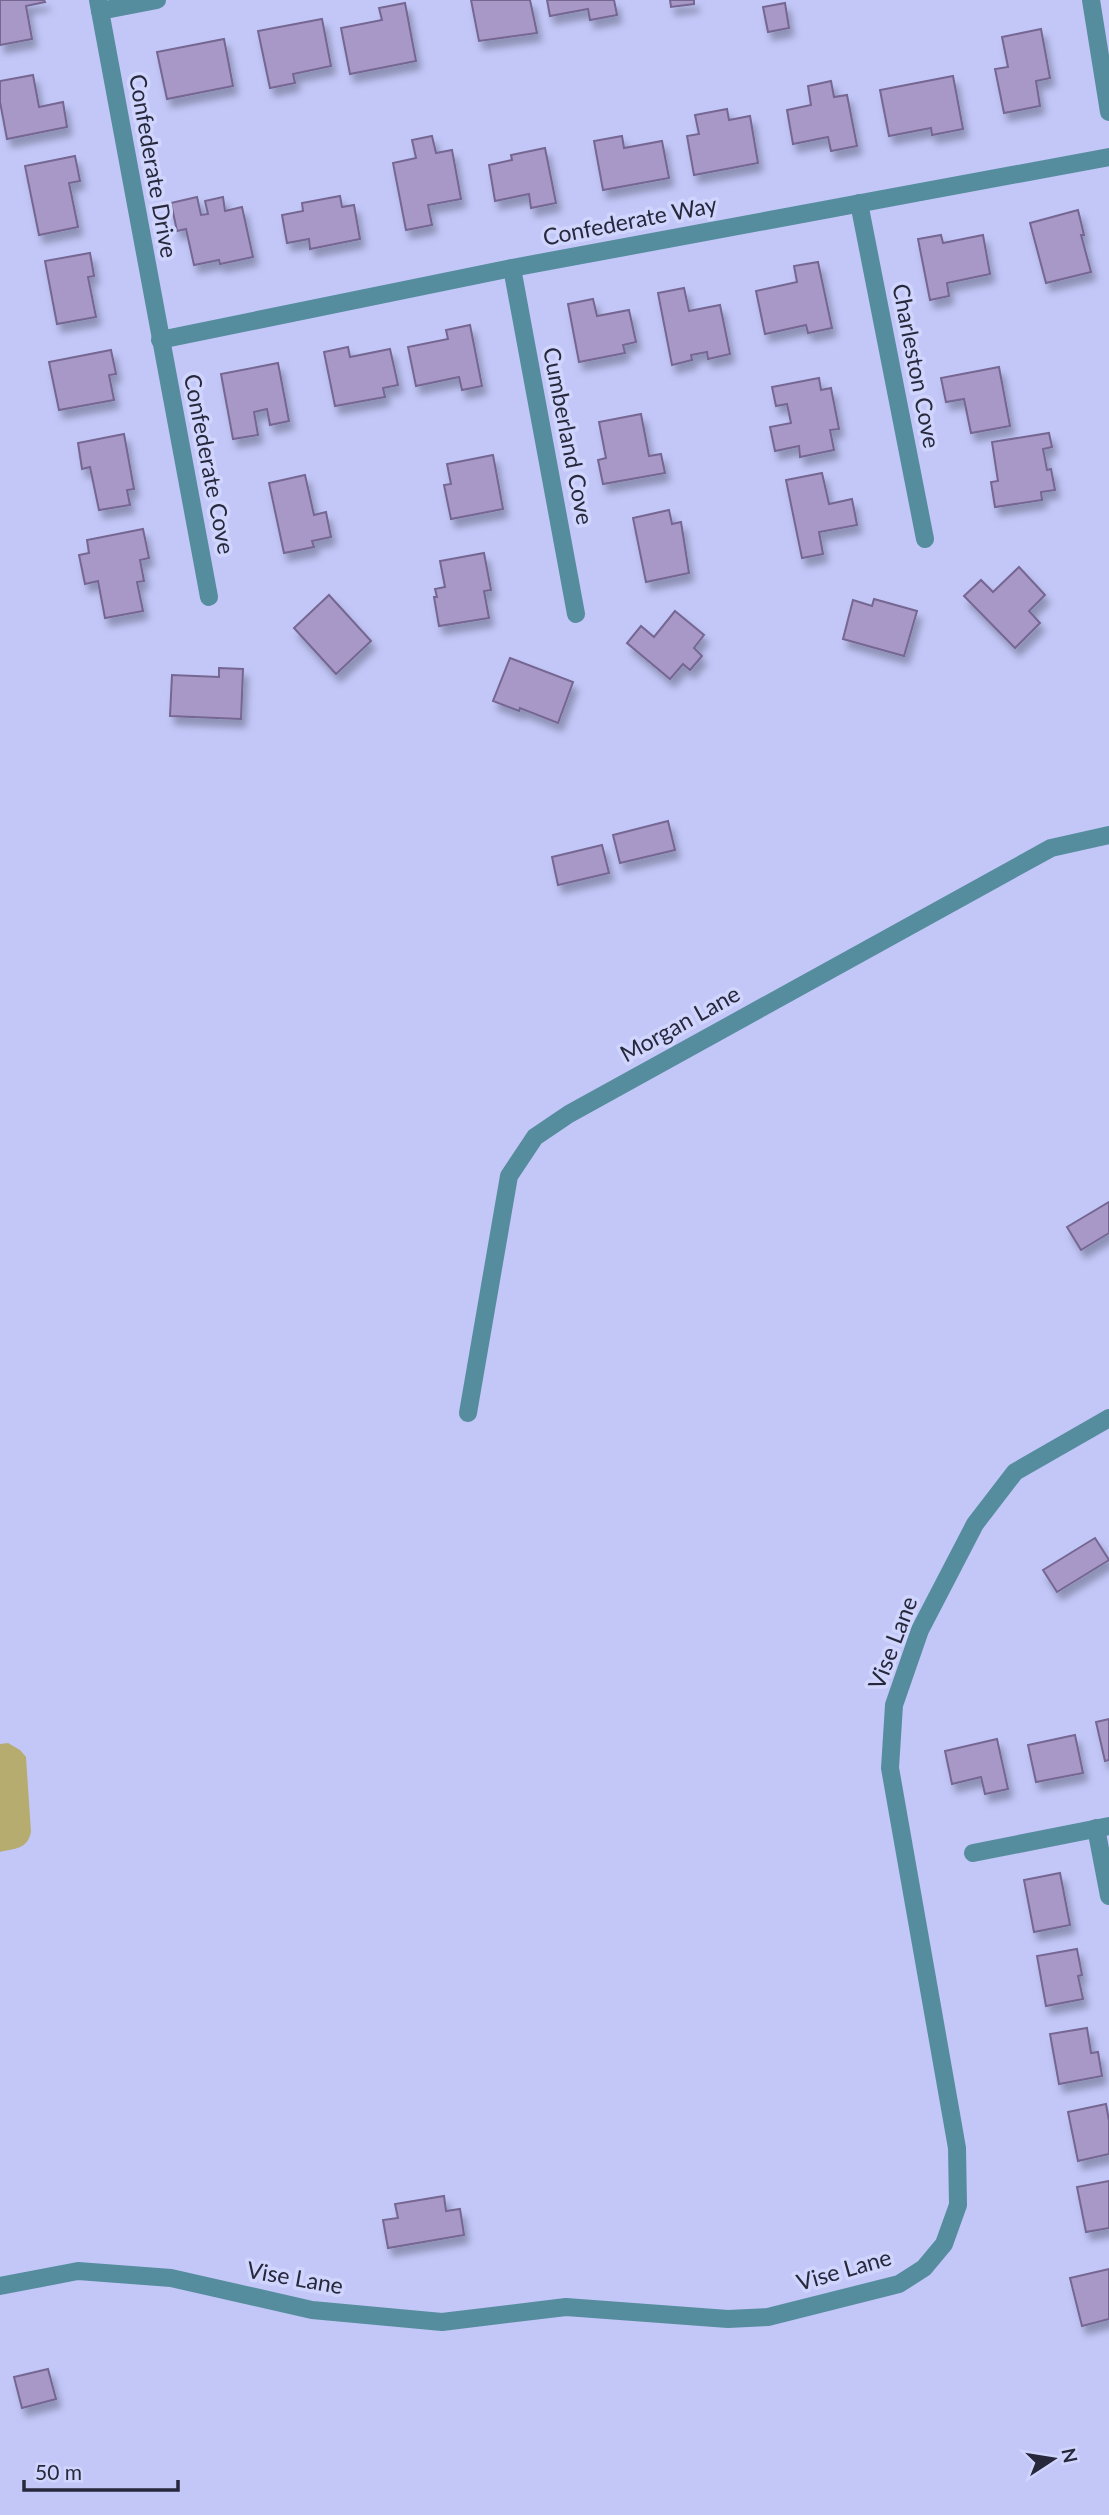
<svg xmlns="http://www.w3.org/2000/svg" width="1109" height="2515" font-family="Lato,sans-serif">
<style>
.water{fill:#b6ac70}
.building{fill:#a898c7;stroke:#756692;stroke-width:2;filter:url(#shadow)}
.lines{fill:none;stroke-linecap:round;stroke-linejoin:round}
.minor{stroke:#568d9e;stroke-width:18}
.labels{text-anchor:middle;stroke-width:7;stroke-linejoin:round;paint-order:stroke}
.street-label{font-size:23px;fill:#27283b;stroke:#d0d5fd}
</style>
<defs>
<filter id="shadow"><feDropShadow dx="4.5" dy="8" stdDeviation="3.5" flood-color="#0004"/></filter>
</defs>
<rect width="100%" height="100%" fill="#c2c7f8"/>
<!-- water -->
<path class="water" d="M 8,1743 L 20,1750 L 26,1757 L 31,1832 C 27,1850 15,1848 0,1852 L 0,1744 Z"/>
<!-- building -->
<g class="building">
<path d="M 0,0 L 44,0 L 45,2 L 26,6 L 32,39 L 0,45 Z"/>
<path d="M 471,0 L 530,0 L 537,33 L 479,41 Z"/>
<path d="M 547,0 L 614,0 L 617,15 L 590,20 L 588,9 L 550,16 Z"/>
<path d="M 670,0 L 694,0 L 694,4 L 671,7 Z"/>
<path d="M 405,3 L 416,61 L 350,74 L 341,28 L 382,20 L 379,8 Z"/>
<path d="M 785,3 L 789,28 L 768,32 L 763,7 Z"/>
<path d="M 322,19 L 331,66 L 293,74 L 295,83 L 270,88 L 258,31 Z"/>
<path d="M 1041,29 L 1050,78 L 1036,81 L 1040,106 L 1004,113 L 995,69 L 1008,67 L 1002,37 Z"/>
<path d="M 224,39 L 233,86 L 167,99 L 157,52 Z"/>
<path d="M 33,75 L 39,107 L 63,102 L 67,127 L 7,139 L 0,102 L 0,81 Z"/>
<path d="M 953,76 L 963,129 L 932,135 L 931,128 L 889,136 L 880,90 Z"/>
<path d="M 831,81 L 834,97 L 847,95 L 857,146 L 831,151 L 828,137 L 793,144 L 787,110 L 811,105 L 808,86 Z"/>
<path d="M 727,109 L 729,120 L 750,116 L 758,163 L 694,175 L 687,136 L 699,134 L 695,115 Z"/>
<path d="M 432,136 L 436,153 L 452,150 L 461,199 L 428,205 L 432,225 L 406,230 L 393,163 L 416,158 L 412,140 Z"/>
<path d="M 622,136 L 624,148 L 662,141 L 669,178 L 603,190 L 594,141 Z"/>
<path d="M 545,148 L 556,203 L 531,208 L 529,194 L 495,201 L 489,165 L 512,160 L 511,155 Z"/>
<path d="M 75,156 L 80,181 L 69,183 L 78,227 L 39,235 L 25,166 Z"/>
<path d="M 340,196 L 342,207 L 354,205 L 360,239 L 310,249 L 309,239 L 287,243 L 282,215 L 303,211 L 302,203 Z"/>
<path d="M 197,197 L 201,215 L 208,214 L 205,201 L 223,197 L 225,211 L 242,207 L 253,257 L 220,264 L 219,260 L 194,265 L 186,229 L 177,231 L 171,203 Z"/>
<path d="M 1078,210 L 1084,235 L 1081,235 L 1091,272 L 1046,283 L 1030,223 Z"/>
<path d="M 941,235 L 943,243 L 983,235 L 990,274 L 947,283 L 949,296 L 930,300 L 918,239 Z"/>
<path d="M 90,253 L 94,276 L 88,277 L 96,317 L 57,324 L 45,261 Z"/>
<path d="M 818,262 L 832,328 L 808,333 L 806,325 L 765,334 L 756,291 L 797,282 L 794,266 Z"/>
<path d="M 684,288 L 689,311 L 720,305 L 730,354 L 708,359 L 707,352 L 691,355 L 692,360 L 672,365 L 658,293 Z"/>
<path d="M 593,299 L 597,316 L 629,310 L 636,342 L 623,345 L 625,353 L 579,362 L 568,304 Z"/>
<path d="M 470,325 L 482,386 L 462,390 L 459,377 L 416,386 L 408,347 L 448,339 L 446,330 Z"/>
<path d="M 348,347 L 350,357 L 390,349 L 398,385 L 383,388 L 385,397 L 335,406 L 324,352 Z"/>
<path d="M 111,350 L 116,374 L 109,375 L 114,400 L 59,410 L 49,362 Z"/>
<path d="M 278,363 L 289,421 L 270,425 L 267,409 L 254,412 L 258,435 L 233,439 L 221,374 Z"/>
<path d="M 999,367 L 1010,426 L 971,433 L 964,399 L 946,402 L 941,378 Z"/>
<path d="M 819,378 L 821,390 L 831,388 L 839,429 L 830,430 L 834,450 L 800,457 L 799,446 L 775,451 L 770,427 L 791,423 L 787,404 L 776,406 L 772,387 Z"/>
<path d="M 641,414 L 649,456 L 661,454 L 665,473 L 603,484 L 598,460 L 606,458 L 599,422 Z"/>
<path d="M 1049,433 L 1052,447 L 1043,449 L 1047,470 L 1051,469 L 1055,490 L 1041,492 L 1042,500 L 995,507 L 991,482 L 998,481 L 992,442 Z"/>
<path d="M 124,434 L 134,489 L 127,490 L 130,505 L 99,510 L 90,467 L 82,469 L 78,443 Z"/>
<path d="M 493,455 L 503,509 L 451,519 L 444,485 L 451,484 L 447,464 Z"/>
<path d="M 822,473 L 829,504 L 852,499 L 857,525 L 819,532 L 823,554 L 802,558 L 786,480 Z"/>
<path d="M 305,475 L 314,515 L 326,512 L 331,537 L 312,541 L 314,547 L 284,553 L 269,483 Z"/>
<path d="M 669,510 L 672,524 L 681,522 L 689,573 L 646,582 L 633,518 Z"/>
<path d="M 143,529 L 149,558 L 140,560 L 144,581 L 137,582 L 143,611 L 105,618 L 98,581 L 85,584 L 79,555 L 89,553 L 87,540 Z"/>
<path d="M 484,553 L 491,590 L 484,591 L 489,618 L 439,626 L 434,597 L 437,597 L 435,589 L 445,587 L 440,561 Z"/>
<path d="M 1019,567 L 1045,595 L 1029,611 L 1040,623 L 1015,648 L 964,596 L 981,580 L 993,592 Z"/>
<path d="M 329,595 L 371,641 L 336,674 L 294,628 Z"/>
<path d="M 874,599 L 917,611 L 904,656 L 843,639 L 853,600 L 872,606 Z"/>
<path d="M 675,611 L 704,635 L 694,648 L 702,656 L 690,670 L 683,664 L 670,679 L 627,643 L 641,626 L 654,637 Z"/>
<path d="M 510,658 L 573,682 L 558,723 L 520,708 L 519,711 L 493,701 Z"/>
<path d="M 219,668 L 243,669 L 241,719 L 170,716 L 172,675 L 219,677 Z"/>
<path d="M 668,821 L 675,850 L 620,863 L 613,835 Z"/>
<path d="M 602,845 L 609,873 L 558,885 L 552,857 Z"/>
<path d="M 1109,1202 L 1109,1233 L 1081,1250 L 1067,1227 Z"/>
<path d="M 1095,1538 L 1109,1560 L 1057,1592 L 1043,1570 Z"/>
<path d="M 1109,1719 L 1109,1760 L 1105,1761 L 1096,1722 Z"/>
<path d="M 1075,1735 L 1083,1773 L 1036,1782 L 1028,1745 Z"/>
<path d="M 997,1739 L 1008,1789 L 985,1794 L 981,1777 L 952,1784 L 945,1751 Z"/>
<path d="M 1060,1873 L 1070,1925 L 1034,1932 L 1024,1880 Z"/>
<path d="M 1077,1949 L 1082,1975 L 1078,1976 L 1083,1999 L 1046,2006 L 1037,1956 Z"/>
<path d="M 1087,2028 L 1091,2053 L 1098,2052 L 1102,2076 L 1059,2084 L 1050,2034 Z"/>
<path d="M 1106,2104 L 1109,2121 L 1109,2154 L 1078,2161 L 1068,2112 Z"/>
<path d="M 1109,2181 L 1109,2228 L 1086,2232 L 1077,2187 Z"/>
<path d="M 444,2196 L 446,2211 L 460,2209 L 464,2235 L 388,2248 L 383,2220 L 398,2218 L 395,2204 Z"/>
<path d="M 1109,2269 L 1109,2319 L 1082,2326 L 1070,2278 Z"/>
<path d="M 48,2369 L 56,2399 L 22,2408 L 14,2377 Z"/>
</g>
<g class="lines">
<!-- minor -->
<g class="minor">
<path d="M 98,0 L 209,597"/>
<path d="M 1091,0 L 1109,112"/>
<path d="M 100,11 L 157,0"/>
<path d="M 859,203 L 925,539"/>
<path d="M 512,268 L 576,614"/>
<path d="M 160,340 L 512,268 L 1109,157"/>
<path d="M 468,1413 L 509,1176 L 535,1137 L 569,1114 L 1051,848 L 1109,835"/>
<path d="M 1096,1828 L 1109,1896"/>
<path d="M 973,1853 L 1109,1826"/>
<path d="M 0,2286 L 78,2271 L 171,2278 L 312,2310 L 442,2322 L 566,2307 L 728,2319 L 768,2317 L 899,2284 L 924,2268 L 944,2244 L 958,2205 L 957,2148 L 890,1768 L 894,1705 L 920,1630 L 975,1524 L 1015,1472 L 1109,1418"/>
</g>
</g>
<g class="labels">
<!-- street labels -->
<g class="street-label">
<text transform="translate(153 166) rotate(80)" y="8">Confederate Drive</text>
<text transform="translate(630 221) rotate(-11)" y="8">Confederate Way</text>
<text transform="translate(916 366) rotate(79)" y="8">Charleston Cove</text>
<text transform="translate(568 436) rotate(79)" y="8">Cumberland Cove</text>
<text transform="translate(209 464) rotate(79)" y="8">Confederate Cove</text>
<text transform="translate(680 1024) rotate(-29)" y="8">Morgan Lane</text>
<text transform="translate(893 1643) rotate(-69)" y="8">Vise Lane</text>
<text transform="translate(844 2270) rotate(-16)" y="8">Vise Lane</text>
<text transform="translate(295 2278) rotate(10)" y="8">Vise Lane</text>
</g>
</g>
<!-- north arrow -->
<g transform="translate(1053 2459) rotate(78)" stroke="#d0d5fd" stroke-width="5" paint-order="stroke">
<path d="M0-5L12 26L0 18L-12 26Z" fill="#27283b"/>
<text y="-10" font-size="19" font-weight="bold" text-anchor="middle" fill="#27283b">N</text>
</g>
<!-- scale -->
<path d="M24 2480v10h154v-10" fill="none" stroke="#27283b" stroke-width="3.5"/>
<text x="35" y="2480" font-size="21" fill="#27283b" stroke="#d0d5fd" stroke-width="5" paint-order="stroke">50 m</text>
</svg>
